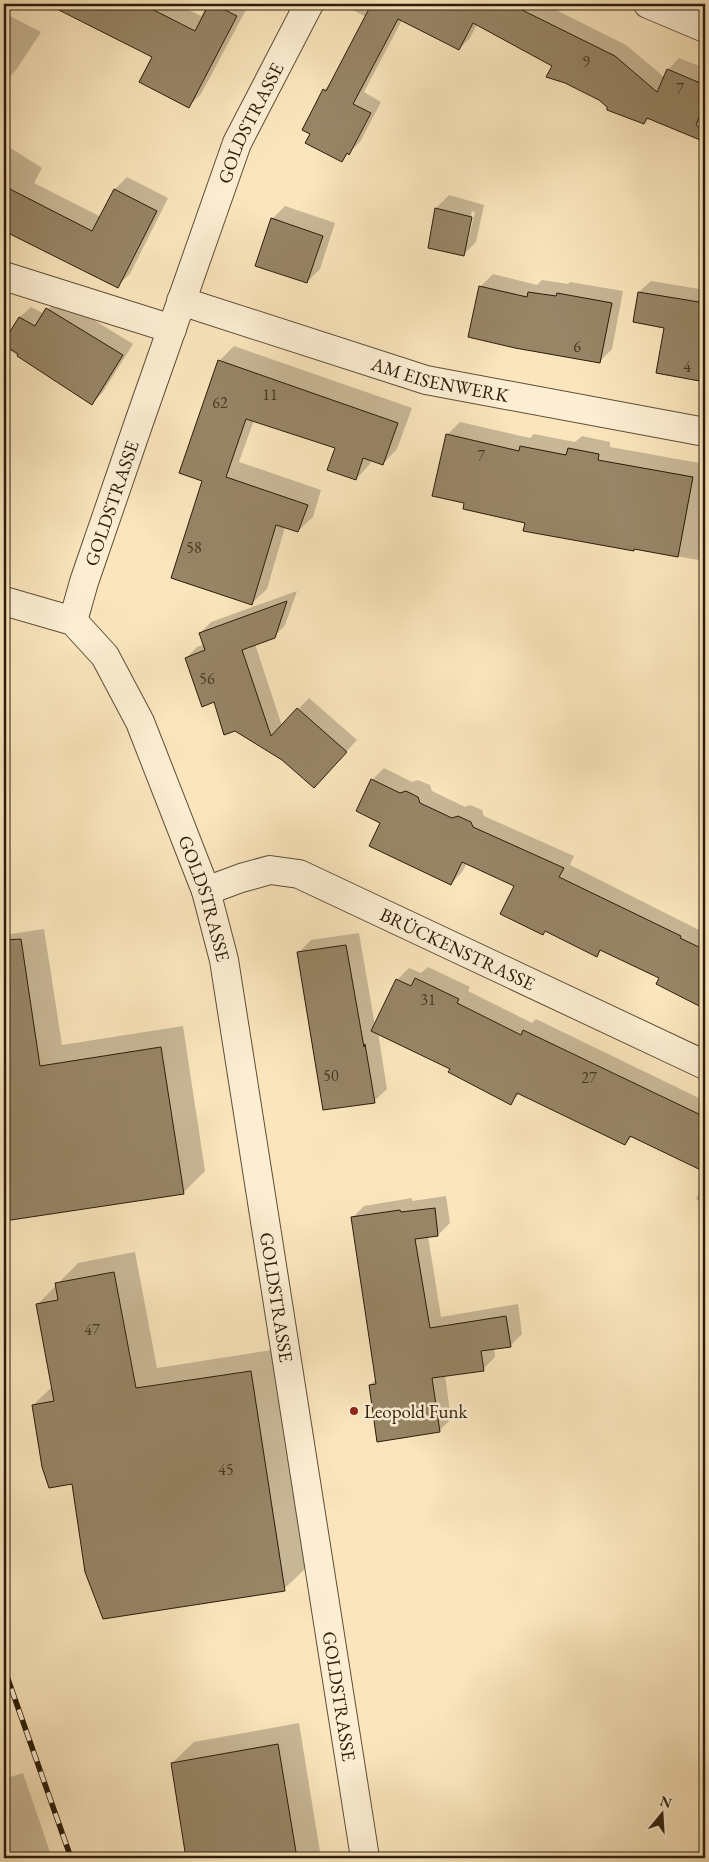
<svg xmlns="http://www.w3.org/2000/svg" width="709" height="1862" font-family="'EB Garamond',serif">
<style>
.shadow{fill:#0003;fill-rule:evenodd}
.building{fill:#978566;stroke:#2b1c09}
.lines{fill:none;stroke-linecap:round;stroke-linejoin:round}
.street-casing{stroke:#5f4e36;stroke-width:30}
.street{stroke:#fceed3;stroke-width:28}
.rail-casing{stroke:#2b1c09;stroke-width:5.5}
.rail{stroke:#fceed3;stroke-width:4;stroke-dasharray:11;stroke-linecap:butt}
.poi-dot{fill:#8f2418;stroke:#fceed3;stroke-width:2}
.labels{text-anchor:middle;stroke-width:5;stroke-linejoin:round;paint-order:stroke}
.number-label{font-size:16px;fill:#463620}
.street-label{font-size:19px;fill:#2b1c09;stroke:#fceed3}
.poi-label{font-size:19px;fill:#2b1c09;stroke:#fceed3;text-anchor:start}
</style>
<rect width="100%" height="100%" fill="#fae5bc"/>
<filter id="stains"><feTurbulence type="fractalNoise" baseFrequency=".004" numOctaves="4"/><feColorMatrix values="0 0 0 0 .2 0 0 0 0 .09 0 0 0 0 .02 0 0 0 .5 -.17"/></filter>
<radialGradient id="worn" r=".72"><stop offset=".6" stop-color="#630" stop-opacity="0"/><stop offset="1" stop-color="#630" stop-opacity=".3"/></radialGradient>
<!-- shadow -->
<g class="shadow">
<path d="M 4,4 L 11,4 L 6,14 L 41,32 L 16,70 L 4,82 Z"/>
<path d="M 97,4 L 177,4 L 201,16 L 207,4 L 249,4 L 201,94 L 189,106 L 154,56 L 96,6 Z"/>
<path d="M 342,4 L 544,4 L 626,45 L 664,77 L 668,70 L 679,58 L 705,68 L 705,141 L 650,117 L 644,123 L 609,106 L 554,65 L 477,24 L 470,38 L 459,49 L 402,20 L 364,92 L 381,102 L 360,142 L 342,160 L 311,134 L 324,90 L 332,82 L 366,17 Z"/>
<path d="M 4,144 L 42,168 L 34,183 L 101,217 L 115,189 L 127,177 L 168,198 L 130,274 L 117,286 L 4,229 Z"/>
<path d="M 449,195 L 484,205 L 476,242 L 464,254 L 436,208 ZM 472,211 L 475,212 L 468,241 L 466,241 Z"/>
<path d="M 285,206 L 335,223 L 320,269 L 307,282 L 272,219 Z"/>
<path d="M 493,274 L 537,285 L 542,280 L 568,284 L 570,282 L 623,291 L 612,349 L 599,362 L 480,287 Z"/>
<path d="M 651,281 L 705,290 L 705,380 L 658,372 L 665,327 L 639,292 Z"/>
<path d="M 58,298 L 133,344 L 103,392 L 92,403 L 9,350 L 9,385 L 4,390 L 4,330 L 9,330 L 9,334 L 20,317 L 31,307 L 44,314 Z"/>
<path d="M 234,346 L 412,408 L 397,449 L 383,464 L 371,460 L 370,464 L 356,479 L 336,447 L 254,420 L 239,462 L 321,490 L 313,517 L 298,531 L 285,527 L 267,589 L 252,603 L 204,480 L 219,361 Z"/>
<path d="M 460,422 L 530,438 L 534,434 L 575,442 L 582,436 L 610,442 L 610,447 L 705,464 L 705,561 L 525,530 L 526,522 L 466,502 L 448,434 Z"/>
<path d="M 297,591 L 285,625 L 274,637 L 255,644 L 282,726 L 309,698 L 357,740 L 314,787 L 215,701 L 186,658 L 197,647 L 205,644 L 200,633 L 211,622 Z"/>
<path d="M 384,768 L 412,782 L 418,780 L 430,785 L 432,791 L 465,807 L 470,805 L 482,810 L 484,816 L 574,856 L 570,865 L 705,933 L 705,1006 L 660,978 L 602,949 L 596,955 L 546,930 L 543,933 L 516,885 L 467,863 L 462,872 L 451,884 L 382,822 L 372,780 Z"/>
<path d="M 44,929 L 62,1045 L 183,1026 L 205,1171 L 183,1193 L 4,1220 L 4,935 Z"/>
<path d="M 359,933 L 375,1026 L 397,980 L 409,968 L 421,973 L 428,967 L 470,987 L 468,991 L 532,1023 L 536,1019 L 705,1101 L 705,1170 L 633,1136 L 625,1144 L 520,1093 L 510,1103 L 451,1069 L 378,1033 L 387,1089 L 374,1101 L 298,953 L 311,940 Z"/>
<path d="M 705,1180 L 705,1203 L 696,1199 Z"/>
<path d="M 446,1196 L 450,1223 L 438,1235 L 428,1236 L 441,1317 L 518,1304 L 522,1334 L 510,1346 L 494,1348 L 495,1357 L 483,1369 L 445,1375 L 451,1419 L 439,1431 L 370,1385 L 377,1378 L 352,1218 L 364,1206 L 412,1198 L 412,1201 Z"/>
<path d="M 135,1252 L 157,1368 L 272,1350 L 306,1568 L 284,1589 L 73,1483 L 33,1405 L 53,1386 L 38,1304 L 78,1263 Z"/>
<path d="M 299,1723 L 321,1858 L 188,1858 L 172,1763 L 194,1742 Z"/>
<path d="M 23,1773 L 52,1858 L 4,1858 L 4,1779 Z"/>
</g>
<!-- building -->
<g class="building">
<path d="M 47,4 L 142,4 L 195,31 L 209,4 L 213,4 L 237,16 L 189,108 L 139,82 L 152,57 Z"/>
<path d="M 368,4 L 510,4 L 615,56 L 657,92 L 667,69 L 705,85 L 705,103 L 696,125 L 705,132 L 705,142 L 647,118 L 644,124 L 607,110 L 607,107 L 599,100 L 565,83 L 546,77 L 552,66 L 473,23 L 459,50 L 398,19 L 353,104 L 371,113 L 349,155 L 347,153 L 342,162 L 305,143 L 310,134 L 302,130 L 323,89 L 326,91 L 371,5 Z"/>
<path d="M 4,186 L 92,231 L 114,189 L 157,211 L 118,288 L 4,231 Z"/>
<path d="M 435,208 L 472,217 L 464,256 L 428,248 Z"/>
<path d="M 271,218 L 323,236 L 307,283 L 255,266 Z"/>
<path d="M 479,286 L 527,297 L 528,292 L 556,296 L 557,293 L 612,303 L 600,363 L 515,348 L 468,337 Z"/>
<path d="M 638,292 L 705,303 L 705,382 L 656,373 L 664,328 L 633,322 Z"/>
<path d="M 46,308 L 123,355 L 92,405 L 17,356 L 18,354 L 4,345 L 4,341 L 19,317 L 35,326 Z"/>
<path d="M 218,360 L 398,423 L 383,465 L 363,458 L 356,480 L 327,470 L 335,448 L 246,419 L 226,477 L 308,505 L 298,532 L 276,525 L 252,605 L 171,578 L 202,481 L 179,473 Z"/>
<path d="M 446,434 L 519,451 L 520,446 L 566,455 L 568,448 L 599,454 L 598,460 L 693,477 L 678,557 L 634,549 L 634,551 L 523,531 L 525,523 L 463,509 L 464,503 L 432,496 Z"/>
<path d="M 287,601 L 275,638 L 242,650 L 271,736 L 297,708 L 347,752 L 314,788 L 282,760 L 235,731 L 224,735 L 214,702 L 202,707 L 185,658 L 205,650 L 199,633 Z"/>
<path d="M 371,779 L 400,793 L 406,791 L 418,797 L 420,803 L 452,818 L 458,816 L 471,822 L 473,827 L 564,868 L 559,877 L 681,936 L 680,938 L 705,950 L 705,1009 L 656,984 L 659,978 L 600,950 L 597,957 L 545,931 L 543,935 L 500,914 L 514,886 L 462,862 L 451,885 L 369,846 L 380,823 L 356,811 Z"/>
<path d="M 21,939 L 40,1066 L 161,1047 L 184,1194 L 4,1221 L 4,940 Z"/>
<path d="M 346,945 L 364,1047 L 365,1044 L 375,1103 L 323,1110 L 297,952 Z"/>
<path d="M 415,978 L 459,999 L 457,1003 L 521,1035 L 523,1030 L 705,1117 L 705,1172 L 630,1136 L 625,1145 L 517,1093 L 511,1105 L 448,1072 L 450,1069 L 371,1031 L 396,979 L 411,986 Z"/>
<path d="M 435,1208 L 438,1236 L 415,1239 L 430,1328 L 506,1316 L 511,1347 L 481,1351 L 484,1371 L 432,1378 L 440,1432 L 377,1442 L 369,1385 L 376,1384 L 351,1217 L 400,1210 L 401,1212 Z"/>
<path d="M 114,1272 L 136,1388 L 251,1371 L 285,1591 L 103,1619 L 85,1572 L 72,1484 L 49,1488 L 42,1467 L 32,1405 L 54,1401 L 36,1304 L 58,1300 L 55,1283 Z"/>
<path d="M 278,1744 L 297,1858 L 186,1858 L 171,1763 Z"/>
</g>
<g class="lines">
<defs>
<g id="street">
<path d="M 648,4 L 705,28"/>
<path d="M 4,276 L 172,329"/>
<path id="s1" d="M 181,301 L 426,380 L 705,432"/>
<path id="s2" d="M 4,601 L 73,621 L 105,656 L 140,722 L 206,891 L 224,960 L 365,1858"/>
<path id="s3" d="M 73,621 L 84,582 L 138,425 L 237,143 L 309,4"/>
<path id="s4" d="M 206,891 L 241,878 L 270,870 L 299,874 L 705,1065"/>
</g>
</defs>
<!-- street casing -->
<use href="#street" class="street-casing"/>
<!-- street -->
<use href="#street" class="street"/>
<defs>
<path id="rail" d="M 4,1668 L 71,1858"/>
</defs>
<!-- rail casing -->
<use href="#rail" class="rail-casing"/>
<!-- rail -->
<use href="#rail" class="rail"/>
</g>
<!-- markers -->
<circle class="poi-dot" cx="354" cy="1411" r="5"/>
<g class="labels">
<!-- number labels -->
<g class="number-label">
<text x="586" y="67">9</text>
<text x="680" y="94">7</text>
<text x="577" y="352">6</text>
<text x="687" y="372">4</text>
<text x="270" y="400">11</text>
<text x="220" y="408">62</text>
<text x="481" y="461">7</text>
<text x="194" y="553">58</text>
<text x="207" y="684">56</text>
<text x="428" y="1005">31</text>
<text x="331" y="1081">50</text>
<text x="589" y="1083">27</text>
<text x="92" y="1335">47</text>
<text x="226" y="1475">45</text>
</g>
<!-- street labels -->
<g class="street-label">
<text dy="7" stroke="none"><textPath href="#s3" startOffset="529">GOLDSTRASSE</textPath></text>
<text dy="7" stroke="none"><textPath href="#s1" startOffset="271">AM EISENWERK</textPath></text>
<text dy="7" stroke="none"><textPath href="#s3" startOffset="124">GOLDSTRASSE</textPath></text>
<text dy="7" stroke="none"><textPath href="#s2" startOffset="382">GOLDSTRASSE</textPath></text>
<text dy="7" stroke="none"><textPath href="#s4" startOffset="272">BRÜCKENSTRASSE</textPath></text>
<text dy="7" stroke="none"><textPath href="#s2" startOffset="788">GOLDSTRASSE</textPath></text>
<text dy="7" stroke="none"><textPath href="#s2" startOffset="1192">GOLDSTRASSE</textPath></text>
</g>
<!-- poi labels -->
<g class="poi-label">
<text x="364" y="1418">Leopold Funk</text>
</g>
</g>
<!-- margin -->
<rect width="709" height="1862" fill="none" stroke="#fae5bc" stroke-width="20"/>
<rect x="5" y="5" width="699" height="1852" fill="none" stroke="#2b1c09" stroke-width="2.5"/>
<rect x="10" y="10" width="689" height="1842" fill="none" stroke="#2b1c09"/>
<!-- north arrow -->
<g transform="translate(662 1814) rotate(18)" stroke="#fceed3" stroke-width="4" paint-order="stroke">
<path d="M0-4L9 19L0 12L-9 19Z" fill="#2b1c09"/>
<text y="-8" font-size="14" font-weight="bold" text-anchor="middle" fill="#2b1c09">N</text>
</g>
<rect width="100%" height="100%" filter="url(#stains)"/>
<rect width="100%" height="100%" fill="url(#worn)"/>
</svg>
